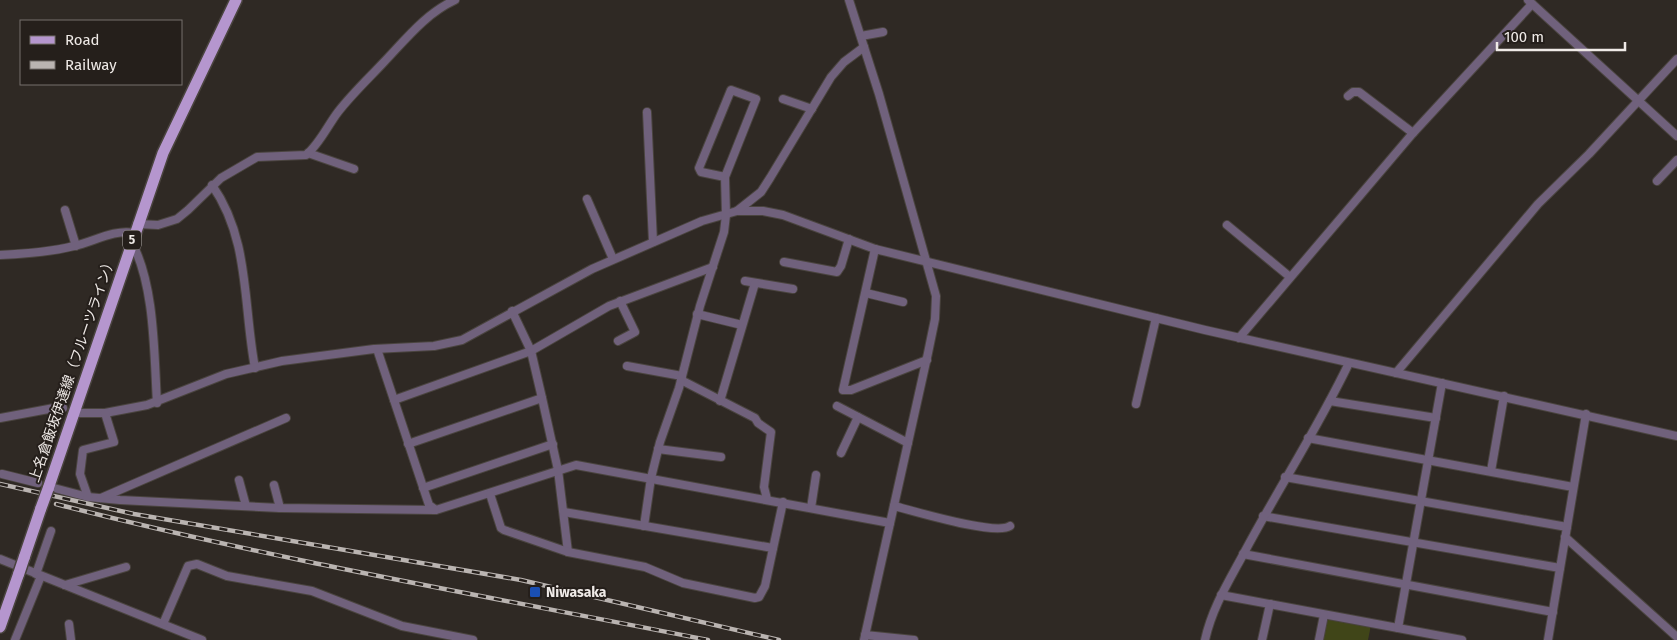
<svg xmlns="http://www.w3.org/2000/svg" width="1677" height="640" font-family="'Fira Sans','Noto Sans JP',sans-serif">
<style>
.green{fill:#404518}
.lines{fill:none;stroke-linecap:round;stroke-linejoin:round}
.minor-casing{stroke:#4a443f;stroke-width:10}
.primary-casing{stroke:#4a443f;stroke-width:14}
.minor{stroke:#70617c;stroke-width:8}
.primary{stroke:#b596ce;stroke-width:11}
.rail-casing{stroke:#bab4b1;stroke-width:4.5}
.rail{stroke:#251f1b;stroke-width:2.5;stroke-dasharray:8;stroke-linecap:butt}
.primary-bridge-casing{stroke:#4a443f;stroke-width:14;stroke-linecap:butt}
.primary-bridge{stroke:#b596ce;stroke-width:11}
.transit-dot{fill:#1a4fb4;stroke:#251f1b;stroke-width:2}
.labels{text-anchor:middle;stroke-width:4;stroke-linejoin:round;paint-order:stroke}
.shield{fill:#251f1b;stroke:#b2adaa;stroke-width:1}
.shield-label{font-size:12px;font-weight:bold;fill:#efeae7}
.street-label{font-size:14px;fill:#efeae7;stroke:#251f1b}
.poi-label{font-size:14px;font-weight:bold;fill:#efeae7;stroke:#251f1b;text-anchor:start}
</style>
<rect width="100%" height="100%" fill="#2f2924"/>
<!-- green -->
<path class="green" d="M 1326,617 L 1371,625 L 1368,640 L 1321,640 Z"/>
<g class="lines">
<defs>
<g id="minor">
<path d="M 849,0 L 879,94 L 936,296 L 935,319 L 928,353 L 864,640"/>
<path d="M 1528,0 L 1677,136"/>
<path d="M 861,36 L 883,32"/>
<path d="M 1348,96 L 1353,92 L 1359,92 L 1413,133"/>
<path d="M 783,99 L 812,109"/>
<path d="M 647,112 L 653,242"/>
<path d="M 308,153 L 354,169"/>
<path d="M 1657,181 L 1677,160"/>
<path d="M 212,185 C 250,239 243,305 255,368"/>
<path d="M 587,199 L 613,259"/>
<path d="M 65,210 L 76,246"/>
<path d="M 737,211 L 763,211 L 783,215 L 875,249 L 1205,330 L 1677,436"/>
<path d="M 137,224 L 158,225 L 177,219 L 188,210 L 221,178 L 257,157 L 306,155 C 319,145 328,125 338,112 C 352,94 368,79 383,63 C 406,39 425,14 455,0"/>
<path d="M 1227,225 L 1290,277"/>
<path d="M 131,241 C 155,284 154,354 157,403"/>
<path d="M 875,249 L 843,390 L 851,390 L 927,360"/>
<path d="M 0,255 C 24,254 50,252 74,246 C 93,242 114,229 134,233"/>
<path d="M 784,262 L 837,272 L 841,266 L 849,239"/>
<path d="M 745,281 L 793,289"/>
<path d="M 866,293 L 903,302"/>
<path d="M 512,311 L 531,351 L 542,398 L 558,470 L 568,552"/>
<path d="M 697,314 L 742,325"/>
<path d="M 1239,338 L 1413,133 L 1532,4"/>
<path d="M 618,341 L 635,332 L 620,301"/>
<path d="M 377,349 L 429,505 L 436,510 L 576,465 L 890,523"/>
<path d="M 627,366 L 682,376"/>
<path d="M 1396,373 L 1538,204 L 1589,154 L 1677,59"/>
<path d="M 681,380 L 755,418 L 758,423 L 771,432 L 764,487 L 767,499"/>
<path d="M 394,400 L 531,351 L 609,306 L 713,267"/>
<path d="M 720,401 L 755,283"/>
<path d="M 1330,401 L 1436,418"/>
<path d="M 1136,404 L 1156,318"/>
<path d="M 837,406 L 908,443"/>
<path d="M 80,413 L 105,413 L 147,405 L 226,374 L 282,361 L 374,349 L 434,346 L 462,340 L 592,269 L 702,221 L 737,211 L 761,192 L 770,178 L 831,77 L 844,62 L 864,47"/>
<path d="M 0,418 L 54,408 L 63,408"/>
<path d="M 1308,438 L 1573,487"/>
<path d="M 408,444 L 542,398"/>
<path d="M 658,449 L 721,457"/>
<path d="M 841,453 L 858,417"/>
<path d="M 1491,471 L 1504,396"/>
<path d="M 2,474 L 38,483"/>
<path d="M 1285,477 L 1567,527"/>
<path d="M 239,480 L 246,506"/>
<path d="M 274,485 L 280,508"/>
<path d="M 54,488 L 88,497 L 120,500 L 280,508 L 435,510"/>
<path d="M 423,488 L 553,444"/>
<path d="M 490,494 L 501,528 L 504,530 L 568,552 L 645,567 L 683,583 L 755,598 L 759,597 L 765,586 L 783,502"/>
<path d="M 88,497 L 80,474 L 83,450 L 114,442 L 105,413"/>
<path d="M 101,498 L 286,418"/>
<path d="M 894,506 C 914,511 995,536 1010,526"/>
<path d="M 811,508 L 816,475"/>
<path d="M 564,512 L 773,548"/>
<path d="M 1263,516 L 1560,568"/>
<path d="M 644,526 L 651,478 L 660,442 L 679,388 L 700,306 L 724,232 L 726,215 L 725,177 L 756,99 L 731,90 L 699,168 L 701,172 L 725,177"/>
<path d="M 1565,537 L 1677,637"/>
<path d="M 1243,554 L 1553,612"/>
<path d="M 0,559 L 202,640"/>
<path d="M 36,574 L 51,531"/>
<path d="M 65,585 L 126,567"/>
<path d="M 1221,595 L 1462,640"/>
<path d="M 69,624 L 71,640"/>
<path d="M 163,624 L 188,566 L 197,564 L 227,576 L 312,591 L 402,626 L 473,640"/>
<path d="M 1398,628 L 1442,383"/>
<path d="M 865,635 L 914,640"/>
<path d="M 15,640 L 41,576"/>
<path d="M 1205,640 C 1212,608 1229,581 1244,553 C 1278,489 1318,428 1349,363"/>
<path d="M 1262,640 L 1270,604"/>
<path d="M 1319,640 L 1324,615"/>
<path d="M 1548,640 L 1586,414"/>
</g>
<g id="primary">
<path d="M 48,489 L 163,153 L 236,0"/>
<path d="M 24,558 L 41,508"/>
<path d="M 0,627 L 19,573"/>
</g>
</defs>
<!-- minor casing -->
<use href="#minor" class="minor-casing"/>
<!-- primary casing -->
<use href="#primary" class="primary-casing"/>
<!-- minor -->
<use href="#minor" class="minor"/>
<!-- primary -->
<use href="#primary" class="primary"/>
<defs>
<g id="rail">
<path d="M 0,484 L 134,514 L 521,580 L 779,640"/>
<path d="M 56,504 C 271,559 490,597 708,640"/>
</g>
</defs>
<!-- rail casing -->
<use href="#rail" class="rail-casing"/>
<!-- rail -->
<use href="#rail" class="rail"/>
<defs>
<g id="primary-bridge">
<path d="M 41,508 L 48,489"/>
<path d="M 19,573 L 24,558"/>
</g>
</defs>
<!-- primary-bridge casing -->
<use href="#primary-bridge" class="primary-bridge-casing"/>
<!-- primary-bridge -->
<use href="#primary-bridge" class="primary-bridge"/>
</g>
<!-- markers -->
<rect class="transit-dot" x="529" y="586" width="12" height="12" rx="2.5"/>
<g class="labels">
<!-- shield labels -->
<rect class="shield" x="123" y="230.5" width="18" height="19" rx="4"/>
<g class="shield-label">
<text x="132" y="244">5</text>
</g>
<!-- street labels -->
<g class="street-label">
<text transform="translate(72 369) rotate(-71)" y="5">上名倉飯坂伊達線（フルーツライン）</text>
</g>
<!-- poi labels -->
<g class="poi-label">
<text x="546" y="597">Niwasaka</text>
</g>
</g>
<!-- legend -->
<rect x="20" y="20" width="162" height="65" fill="#251f1b" stroke="#76706d"/>
<rect x="30" y="36" width="25" height="8" fill="#b596ce" stroke="#76706d"/>
<text x="65" y="45" font-size="15" fill="#efeae7">Road</text>
<rect x="30" y="61" width="25" height="8" fill="#bab4b1" stroke="#76706d"/>
<text x="65" y="70" font-size="15" fill="#efeae7">Railway</text>
<!-- scale -->
<path d="M1497 42v8h128v-8" fill="none" stroke="#efeae7" stroke-width="2.5"/>
<text x="1504" y="42" font-size="15" fill="#efeae7" stroke="#251f1b" stroke-width="4" paint-order="stroke">100 m</text>
</svg>
